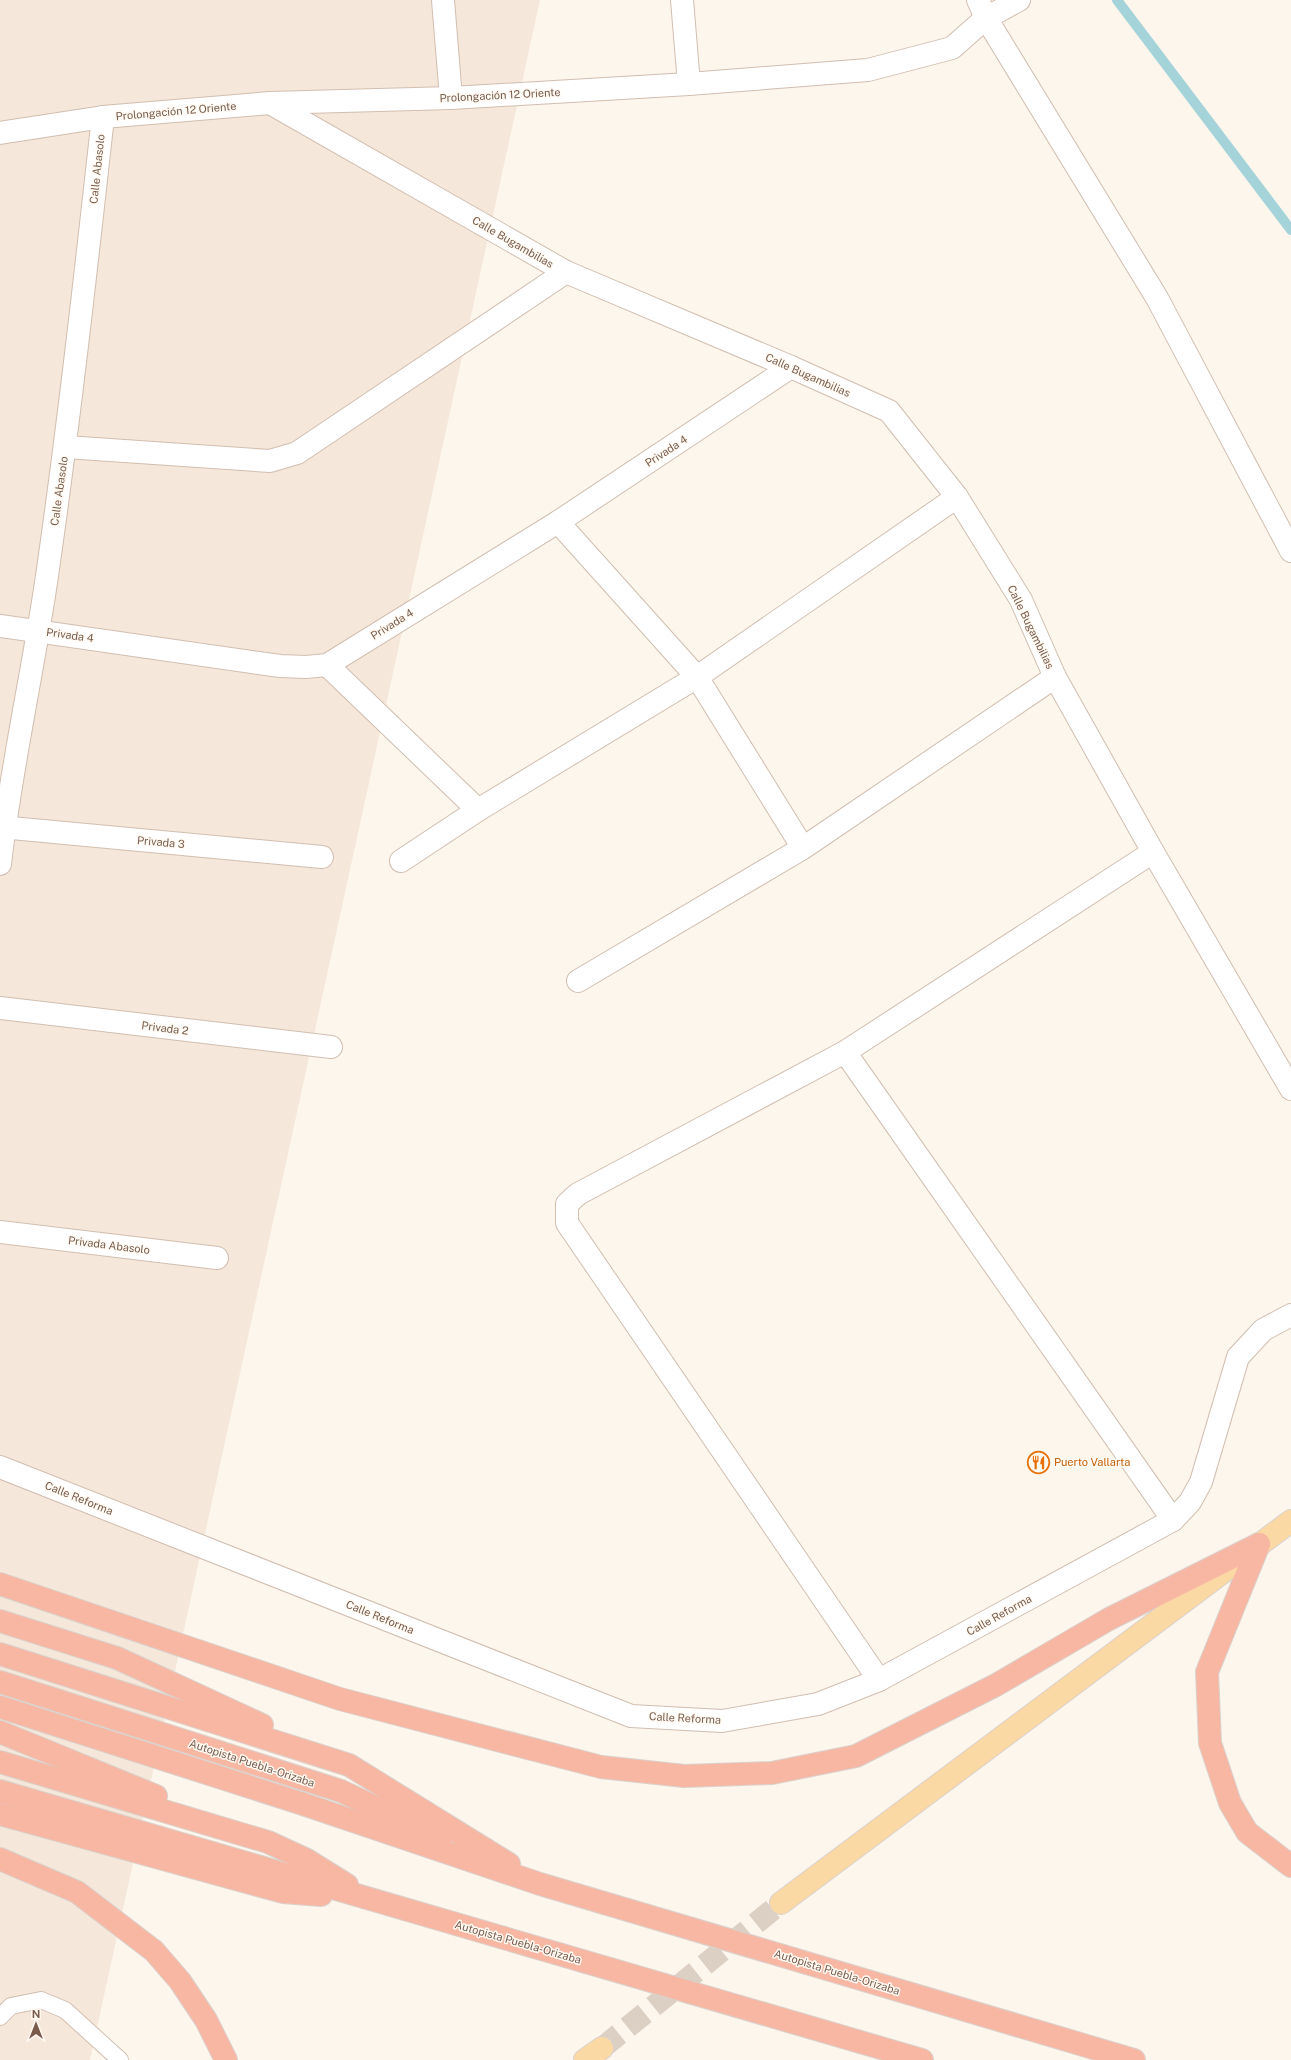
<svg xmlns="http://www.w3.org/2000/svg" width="1291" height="2060" font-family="'Public Sans',sans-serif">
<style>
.residential{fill:#f5e8da}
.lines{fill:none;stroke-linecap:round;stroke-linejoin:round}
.stream{stroke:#a5d3da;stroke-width:10}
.primary-tunnel{stroke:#dcd0c4;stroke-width:22;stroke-dasharray:22 11;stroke-linecap:butt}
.service-casing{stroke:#d1beb0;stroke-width:18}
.minor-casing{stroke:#d1beb0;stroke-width:24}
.primary-casing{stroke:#dad1cd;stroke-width:24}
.motorway-casing{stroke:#dad1cd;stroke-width:24}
.service{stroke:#fff;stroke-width:16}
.minor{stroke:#fff;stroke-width:22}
.primary{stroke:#fbd9a5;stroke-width:22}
.motorway{stroke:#f7b7a3;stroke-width:22}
.labels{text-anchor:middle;stroke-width:3;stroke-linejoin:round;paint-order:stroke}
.street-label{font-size:11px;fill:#7a5c4d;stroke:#fffaf3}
.food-label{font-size:11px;fill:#c56008;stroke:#fffaf3;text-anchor:start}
</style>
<rect width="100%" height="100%" fill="#fdf6ec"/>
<!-- residential -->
<path class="residential" d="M 0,0 L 540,0 L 90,2060 L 0,2060 Z"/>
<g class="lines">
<!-- stream -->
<path class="stream" d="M 1117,0 L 1291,230"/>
<!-- primary-tunnel -->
<path class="primary-tunnel" d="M 602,2048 L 781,1903"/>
<defs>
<path id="service" d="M 0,2017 L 11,2006 L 41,2000 L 65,2010 L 120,2060"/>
<g id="minor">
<path d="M 443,0 L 451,98"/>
<path d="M 682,0 L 689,84"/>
<path d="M 978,0 L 986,18 L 1157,298 L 1291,551"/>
<path d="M 270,103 L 566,272 L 791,367 L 889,411 L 957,497 L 1021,600 L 1055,677 L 1153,852 L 1291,1089"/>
<path d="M 0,133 L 103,117 L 270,103 L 451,98 L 689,84 L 868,70 L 952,48 L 986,18 L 1019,0"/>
<path d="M 66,447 L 270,461 L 297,453 L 566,272"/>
<path d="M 558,522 L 697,677 L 803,848"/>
<path d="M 0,626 L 280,666 L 306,667 L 327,665 L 558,522 L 791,367"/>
<path d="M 327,665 L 478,810"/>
<path d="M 0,827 L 322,857"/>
<path d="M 401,861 L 478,810 L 697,677 L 957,497"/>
<path d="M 0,864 C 11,767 33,672 47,576 C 69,423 86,270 103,117"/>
<path d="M 578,981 L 803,848 L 1055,677"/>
<path d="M 0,1008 L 331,1047"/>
<path d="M 845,1052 L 1173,1520"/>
<path d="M 0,1232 L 217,1258"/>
<path d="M 0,1467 L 631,1716 L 722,1721 L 818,1704 L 879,1680 L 1173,1520 L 1190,1502 L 1201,1482 L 1238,1357 L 1263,1330 L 1291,1315"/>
<path d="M 879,1680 L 567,1223 L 567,1204 L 578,1194 L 845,1052 L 1153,852"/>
</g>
<g id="primary">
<path d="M 781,1903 L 1291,1521"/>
<path d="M 585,2060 L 602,2048"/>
</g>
<g id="motorway">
<path d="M 1259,1544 L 1207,1672 L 1210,1743 L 1230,1803 L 1247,1832 L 1291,1866"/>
<path d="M 0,1584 L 340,1699 L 601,1767 L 684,1776 L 772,1773 L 856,1756 L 996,1685 L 1109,1619 L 1259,1544"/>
<path d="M 0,1621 L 117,1658 L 262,1725"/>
<path d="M 0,1654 L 349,1765 L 509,1864"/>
<path d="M 0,1682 L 341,1791 L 441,1838"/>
<path d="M 0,1707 L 300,1803 L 540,1884 L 1134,2060"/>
<path d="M 0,1732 L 156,1796"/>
<path d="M 0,1762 L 268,1842 L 307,1860 L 347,1885"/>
<path d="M 0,1791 L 922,2060"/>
<path d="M 0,1814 L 283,1892 L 321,1895"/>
<path d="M 0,1859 L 77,1892 L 154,1951 L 180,1981 L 206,2020 L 226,2060"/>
</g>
</defs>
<!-- service casing -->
<use href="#service" class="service-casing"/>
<!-- minor casing -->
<use href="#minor" class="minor-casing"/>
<!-- primary casing -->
<use href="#primary" class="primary-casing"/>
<!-- motorway casing -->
<use href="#motorway" class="motorway-casing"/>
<!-- service -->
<use href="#service" class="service"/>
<!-- minor -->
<use href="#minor" class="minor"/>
<!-- primary -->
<use href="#primary" class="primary"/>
<!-- motorway -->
<use href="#motorway" class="motorway"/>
</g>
<!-- icons -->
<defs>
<symbol id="restaurant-ring" viewBox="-11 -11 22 22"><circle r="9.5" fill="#fffaf3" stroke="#e8710a" stroke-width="1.5"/><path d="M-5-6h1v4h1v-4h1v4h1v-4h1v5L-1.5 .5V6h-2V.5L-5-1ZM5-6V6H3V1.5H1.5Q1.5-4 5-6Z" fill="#e8710a"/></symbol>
</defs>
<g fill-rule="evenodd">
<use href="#restaurant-ring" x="1026" y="1450" width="25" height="25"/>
</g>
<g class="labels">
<!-- street labels -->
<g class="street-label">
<text transform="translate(500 95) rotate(-3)" y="4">Prolongación 12 Oriente</text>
<text transform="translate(176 111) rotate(-5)" y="4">Prolongación 12 Oriente</text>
<text transform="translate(97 169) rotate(-84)" y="4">Calle Abasolo</text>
<text transform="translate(513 242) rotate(30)" y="4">Calle Bugambilias</text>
<text transform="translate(808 375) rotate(24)" y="4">Calle Bugambilias</text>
<text transform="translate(666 451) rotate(-33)" y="4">Privada 4</text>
<text transform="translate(59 491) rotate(-82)" y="4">Calle Abasolo</text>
<text transform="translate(392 624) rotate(-32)" y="4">Privada 4</text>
<text transform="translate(1031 627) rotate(64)" y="4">Calle Bugambilias</text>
<text transform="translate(70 635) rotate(8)" y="4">Privada 4</text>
<text transform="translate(161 842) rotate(5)" y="4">Privada 3</text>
<text transform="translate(165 1028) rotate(7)" y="4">Privada 2</text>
<text transform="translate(109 1245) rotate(7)" y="4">Privada Abasolo</text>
<text transform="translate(79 1498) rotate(22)" y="4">Calle Reforma</text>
<text transform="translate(999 1615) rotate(-29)" y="4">Calle Reforma</text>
<text transform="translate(380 1617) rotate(22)" y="4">Calle Reforma</text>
<text transform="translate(685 1718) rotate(3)" y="4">Calle Reforma</text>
<text transform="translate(252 1763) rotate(18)" y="4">Autopista Puebla-Orizaba</text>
<text transform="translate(518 1942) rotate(16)" y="4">Autopista Puebla-Orizaba</text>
<text transform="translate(837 1972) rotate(17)" y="4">Autopista Puebla-Orizaba</text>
</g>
<!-- food labels -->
<g class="food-label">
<text x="1054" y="1466">Puerto Vallarta</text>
</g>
</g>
<!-- north arrow -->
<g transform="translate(36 2024)" stroke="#fffaf3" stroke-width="3" paint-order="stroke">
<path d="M0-3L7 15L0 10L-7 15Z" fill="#7a5c4d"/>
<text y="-6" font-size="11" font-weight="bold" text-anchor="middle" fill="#7a5c4d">N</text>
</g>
</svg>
